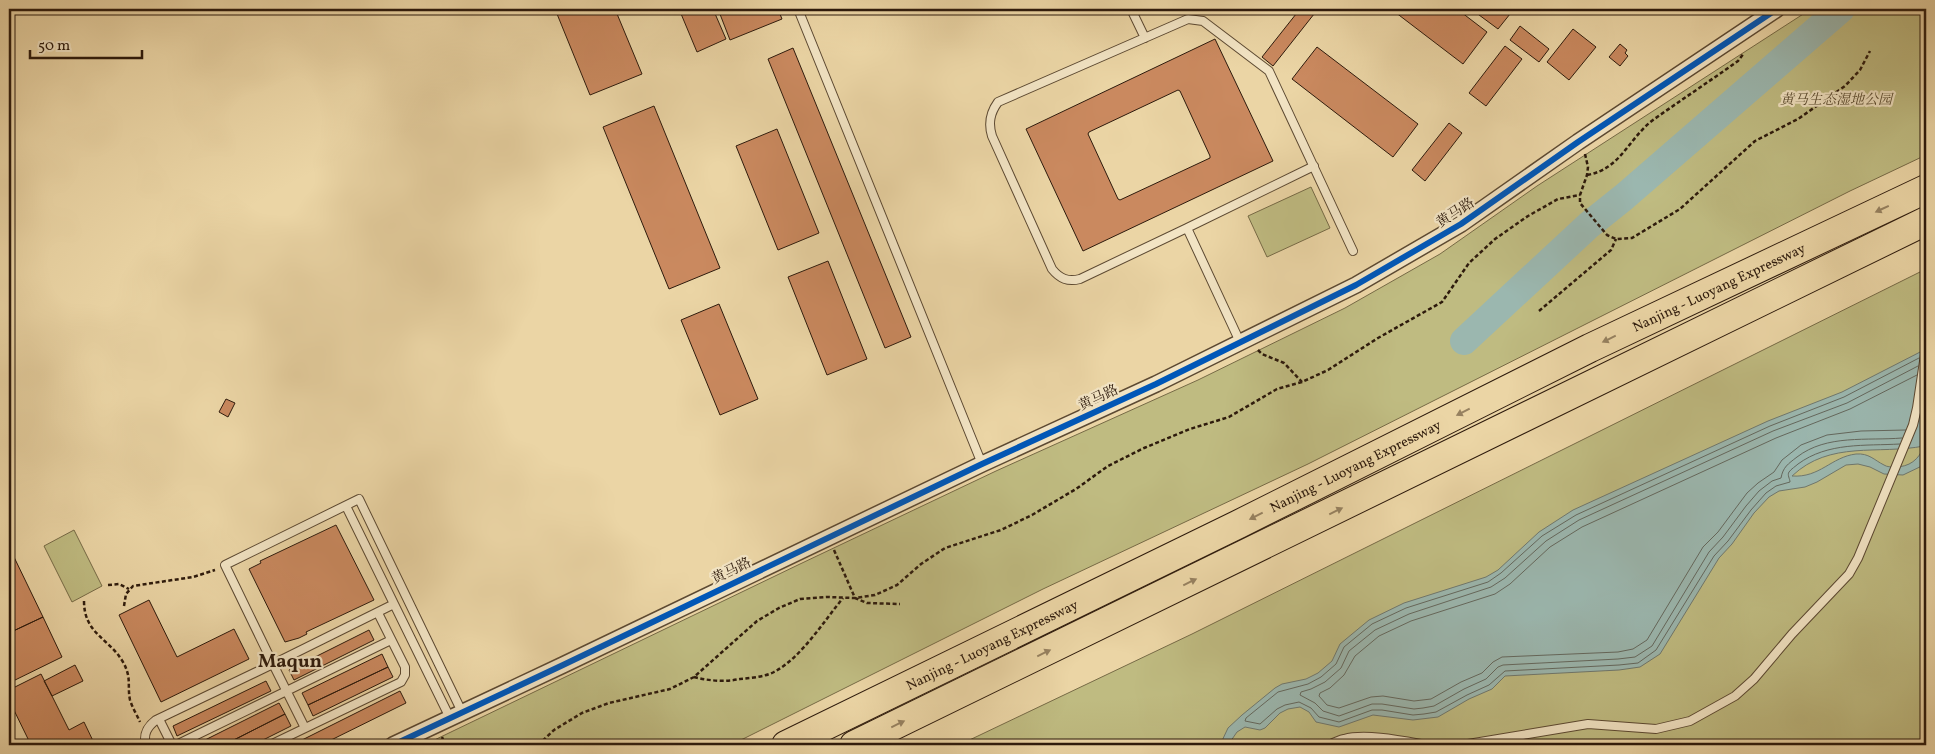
<svg xmlns="http://www.w3.org/2000/svg" width="1935" height="754" font-family="Vollkorn,'Noto Serif SC',serif">
<style>
.green{fill:#bfbb81;stroke:#766a46}
.water{fill:#9bb7af;stroke:#6f786e;fill-rule:evenodd}
.lines{fill:none;stroke-linecap:round;stroke-linejoin:round}
.shore{stroke:#64685e;stroke-width:1}
.river{stroke:#9bb7af;stroke-width:28}
.building{fill:#ca895f;stroke:#2d1a0c;fill-rule:evenodd}
.lane-casing{stroke:#5c4932;stroke-width:10}
.street-casing{stroke:#5c4932;stroke-width:18}
.highway-casing{stroke:#2d1a0c;stroke-width:30}
.path{stroke:#2d1a0c;stroke-width:2.5;stroke-dasharray:4 2.5;stroke-linecap:butt}
.lane{stroke:#f2e4c4;stroke-width:8}
.street{stroke:#f2e4c4;stroke-width:15}
.highway{stroke:#ebd5a5;stroke-width:28}
.cycleway-casing{stroke:#f2e4c4;stroke-width:9}
.cycleway{stroke:#0057b8;stroke-width:6}
.oneway{fill:#968160}
.labels{text-anchor:middle;stroke-width:4.5;stroke-linejoin:round;paint-order:stroke}
.park-label{font-size:14px;font-style:italic;fill:#594a2f;stroke:#f2e4c4}
.street-label{font-size:14px;fill:#2d1a0c;stroke:#f2e4c4}
.district-label{font-size:19px;font-weight:bold;fill:#2d1a0c;stroke:#f2e4c4}
</style>
<rect width="100%" height="100%" fill="#ebd5a5"/>
<filter id="stains"><feTurbulence type="fractalNoise" baseFrequency=".004" numOctaves="4"/><feColorMatrix values="0 0 0 0 .2 0 0 0 0 .09 0 0 0 0 .02 0 0 0 .5 -.17"/></filter>
<radialGradient id="worn" r=".72"><stop offset=".6" stop-color="#630" stop-opacity="0"/><stop offset="1" stop-color="#630" stop-opacity=".3"/></radialGradient>
<!-- green -->
<path class="green" d="M1811 9H1926V155L1850 191 1308 464 1043 589 731 745H424L800 564 996 471 1198 380 1345 308 1440 254 1537 186Z
M1311 187 1330 228 1267 257 1248 216Z
M1926 269V745H959L1192 634Z
M74 530 102 586 72 602 44 546Z"/>
<!-- water -->
<path class="water" d="M1926 349V464L1903 475 1884 474 1870 467 1858 464 1846 465 1817 482 1805 487 1779 491 1769 497 1754 513 1732 544 1719 558 1660 654 1640 667 1619 670 1505 676 1492 689 1469 699 1438 717 1413 720 1373 715 1339 727 1316 722 1309 712 1300 707 1288 709 1280 713 1265 728 1260 730 1245 727 1237 732 1228 745H1220L1228 728 1242 715 1275 688 1282 684 1306 679 1318 673 1332 661 1340 644 1369 620 1404 603 1486 577 1498 570 1539 532 1573 510 1768 421 1842 392ZM1924 446C1919 460 1909 467 1895 467 1891 467 1887 467 1884 465 1874 460 1869 453 1856 454 1831 457 1820 478 1792 476 1830 440 1878 455 1924 446Z"/>
<g class="lines">
<!-- shore -->
<path class="shore" d="M1906 430 1861 431 1827 435 1801 445 1782 460 1774 472 1758 483 1747 493 1718 532 1703 547 1647 640 1633 649 1618 652 1502 657 1493 662 1482 673 1461 682 1431 699 1414 701 1383 696 1371 697 1339 708 1327 705 1319 696 1320 693 1330 688 1344 675 1355 656 1379 636 1411 621 1495 594 1510 584 1550 547 1582 527 1776 438 1850 409 1917 375
M1902 438C1867 441 1827 434 1797 457 1788 464 1783 467 1781 478L1772 481 1759 491 1746 506 1723 537 1709 552 1652 646 1635 657 1618 659 1503 665 1498 667 1486 679 1464 689 1434 706 1423 708 1414 709 1382 704H1372L1339 716 1323 711 1315 703 1300 695 1301 692 1311 689 1325 682 1341 668 1349 651 1375 630 1409 614 1491 587 1505 578 1546 541 1579 520 1773 431 1847 403 1918 366
M1900 444C1865 446 1828 442 1798 464 1796 466 1791 469 1789 472 1787 475 1790 479 1790 482L1776 486 1766 493 1751 510 1728 541 1714 556 1656 650 1638 663 1619 665 1505 671 1489 685 1467 695 1436 712 1424 714 1413 715 1382 710H1372L1339 722 1319 717 1311 708 1299 702 1285 705 1277 709 1260 724 1245 721 1246 718 1278 692 1308 684 1321 677 1336 664 1344 647 1372 624 1406 608 1488 582 1501 573 1542 536 1576 515 1770 426 1844 397 1919 358"/>
<!-- river -->
<path class="river" d="M1464 341 1589 225 1624 197 1841 9"/>
</g>
<!-- building -->
<path class="building" d="M555 9H615L642 74 590 95Z
M679 9H713L726 39 697 52Z
M718 9H778L782 19 730 40Z
M1300 9H1318L1273 66 1262 57Z
M1391 9H1457L1487 32 1463 64Z
M1471 9H1514L1498 29Z
M1520 26 1549 49 1539 62 1510 40Z
M1573 29 1596 47 1569 80 1547 62Z
M1215 39 1273 161 1083 251 1026 129ZM1178 90 1180 91 1210 156V158L1120 200 1118 199 1088 134 1089 132Z
M1620 44 1627 50 1625 53 1628 56 1620 66 1609 57Z
M1505 46 1522 59 1486 106 1469 93Z
M1317 47 1418 124 1393 157 1292 79Z
M793 48 911 337 885 348 768 59Z
M654 106 720 268 669 289 603 127Z
M1449 123 1462 133 1425 181 1412 170Z
M777 129 819 233 778 250 736 146Z
M828 261 867 359 827 375 788 277Z
M719 304 758 399 720 415 681 320Z
M226 399 235 403 228 417 219 412Z
M336 525 374 600 306 632 307 634 299 638 285 642 249 569 261 563 260 561Z
M13 555 43 617 9 633V557Z
M149 600 177 657 234 629 249 659 161 702 119 615Z
M43 617 62 657 9 683V633Z
M369 630 374 640 294 680 289 670Z
M382 654 388 667 308 705 302 693Z
M75 665 83 681 52 696 44 681Z
M388 667 393 677 313 716 308 705Z
M41 674 69 730 84 722 95 745H31L9 700V690Z
M266 681 271 691 177 736 173 726Z
M400 691 406 703 321 745H292Z
M279 703 285 714 224 745H195Z
M285 714 291 726 253 745H224Z"/>
<g class="lines">
<defs>
<path id="lane" d="M798 9 982 464
M1131 9 1145 38
M1187 228 1080 279C1068 282 1060 279 1052 269L992 136C988 123 990 113 998 102L1188 19 1203 21 1269 71 1353 251
M1240 342 1187 228 1314 166
M346 506 394 604
M450 718 394 604 273 664 225 565 359 499 462 712
M159 719 172 745
M1355 738 1365 745
M146 745C143 734 147 727 156 720L273 664 305 728
M176 745 391 640
M270 745 401 682 405 675V667L378 613
M1329 745C1333 743 1339 740 1344 739 1366 733 1404 741 1427 745
M1462 745 1588 724 1656 729 1690 721 1735 696 1754 679 1792 634 1849 574 1858 558 1913 425 1917 408 1926 348"/>
<path id="street" d="M393 745 563 665 982 464 1156 384 1356 285 1461 224 1578 142 1777 9"/>
<g id="highway">
<path id="s1" d="M786 745 1239 524 1590 348 1926 189"/>
<path d="M854 745 1926 221"/>
</g>
</defs>
<!-- lane casing -->
<use href="#lane" class="lane-casing"/>
<!-- street casing -->
<use href="#street" class="street-casing"/>
<!-- highway casing -->
<use href="#highway" class="highway-casing"/>
<!-- path -->
<path class="path" d="M1585 154 1588 167 1587 175 1580 195V203L1607 235 1616 239 1632 238 1680 209 1755 141 1798 119 1845 86 1860 70 1870 51
M1587 175C1621 169 1628 139 1653 120 1681 100 1710 81 1738 61L1744 53
M1539 311 1611 250 1616 239
M1258 350 1262 354 1284 363 1302 382
M834 550 855 598 867 603 900 604
M108 585 119 584 129 589
M84 601C84 634 109 638 123 662 132 678 127 685 130 700 132 707 137 715 140 722
M124 606 126 594 133 586 193 577 215 570
M694 677C709 681 725 682 740 679 751 678 764 677 774 672 801 658 824 621 843 598
M442 737 445 745
M538 745 554 730 582 713 609 703 670 689 694 677 757 621 779 608 800 599 827 597 855 598 875 595 897 585 921 564 945 548 1001 530 1032 515 1076 489 1108 466 1144 448 1190 429 1229 417 1277 389 1302 382 1328 370 1378 338 1442 302 1469 263 1495 239 1528 216 1558 199 1580 195"/>
<!-- lane -->
<use href="#lane" class="lane"/>
<!-- street -->
<use href="#street" class="street"/>
<!-- highway -->
<use href="#highway" class="highway"/>
<defs>
<path id="cycleway" d="M393 745 563 665 982 464 1156 384 1356 285 1461 224 1578 142 1777 9"/>
</defs>
<!-- cycleway casing -->
<use href="#cycleway" class="cycleway-casing"/>
<!-- cycleway -->
<use href="#cycleway" class="cycleway"/>
</g>
<!-- one-way arrows -->
<defs><path id="oneway-solid" d="M-6-.8H1V-3.2L6.5 0L1 3.2V.8H-6Z" transform="scale(1.25)"/></defs>
<g class="oneway">
<use href="#oneway-solid" transform="translate(1882 209) rotate(155)"/>
<use href="#oneway-solid" transform="translate(1609 339) rotate(154)"/>
<use href="#oneway-solid" transform="translate(1463 412) rotate(153)"/>
<use href="#oneway-solid" transform="translate(1336 511) rotate(-26)"/>
<use href="#oneway-solid" transform="translate(1256 516) rotate(153)"/>
<use href="#oneway-solid" transform="translate(1190 582) rotate(-26)"/>
<use href="#oneway-solid" transform="translate(1044 653) rotate(-26)"/>
<use href="#oneway-solid" transform="translate(898 724) rotate(-26)"/>
</g>
<g class="labels">
<!-- park labels -->
<g class="park-label">
<text x="1836" y="104">黄马生态湿地公园</text>
</g>
<!-- street labels -->
<g class="street-label">
<text transform="translate(1455 212) rotate(-33)" y="5">黄马路</text>
<text dy="5" stroke="none"><textPath href="#s1" startOffset="1039">Nanjing - Luoyang Expressway</textPath></text>
<text transform="translate(1098 397) rotate(-25)" y="5">黄马路</text>
<text dy="5" stroke="none"><textPath href="#s1" startOffset="634">Nanjing - Luoyang Expressway</textPath></text>
<text transform="translate(731 570) rotate(-26)" y="5">黄马路</text>
<text dy="5" stroke="none"><textPath href="#s1" startOffset="229">Nanjing - Luoyang Expressway</textPath></text>
</g>
<!-- district labels -->
<g class="district-label">
<text x="290" y="667">Maqun</text>
</g>
</g>
<!-- margin -->
<rect width="1935" height="754" fill="none" stroke="#ebd5a5" stroke-width="30"/>
<rect x="10" y="10" width="1915" height="734" fill="none" stroke="#2d1a0c" stroke-width="2.5"/>
<rect x="15" y="15" width="1905" height="724" fill="none" stroke="#2d1a0c"/>
<!-- scale -->
<path d="M30 50v8h112v-8" fill="none" stroke="#2d1a0c" stroke-width="2.5"/>
<text x="38" y="50" font-size="15" fill="#2d1a0c" stroke="#f2e4c4" stroke-width="4" paint-order="stroke">50 m</text>
<rect width="100%" height="100%" filter="url(#stains)"/>
<rect width="100%" height="100%" fill="url(#worn)"/>
</svg>
